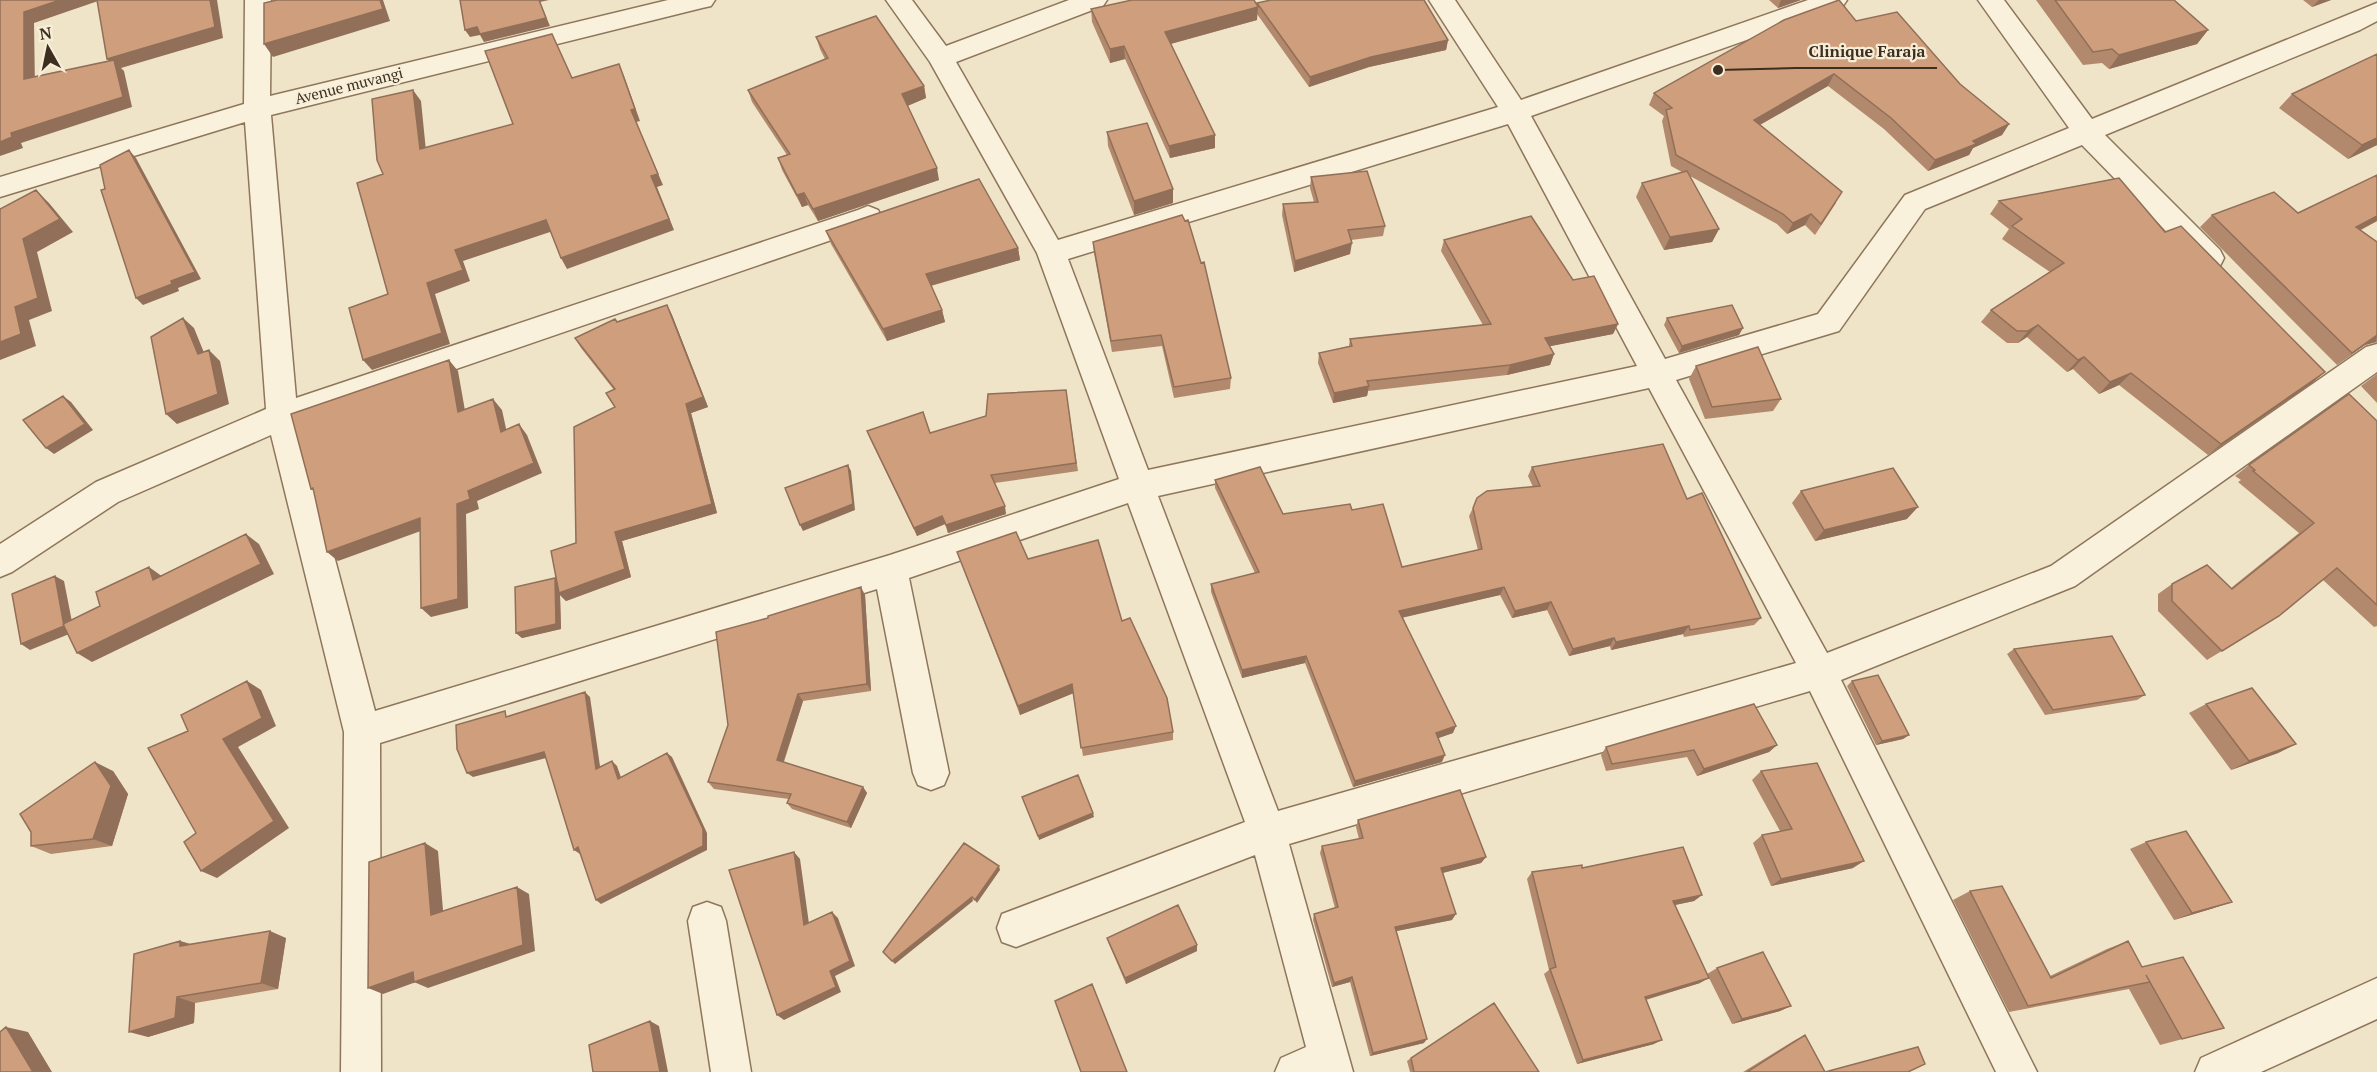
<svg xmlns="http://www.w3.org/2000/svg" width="2377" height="1072" font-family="'PT Serif',serif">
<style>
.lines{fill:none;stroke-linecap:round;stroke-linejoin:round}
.minor-casing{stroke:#8d765c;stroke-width:3}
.minor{fill:#faf1dc;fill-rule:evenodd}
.wall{fill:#b2896c}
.shaded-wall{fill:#916f58}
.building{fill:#cf9f7d;stroke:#916f58;stroke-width:1.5}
.labels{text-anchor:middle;stroke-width:4.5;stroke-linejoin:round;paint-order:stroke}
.street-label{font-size:15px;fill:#3d2e20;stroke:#f7eed8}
.leader{fill:none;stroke:#3d2e20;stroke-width:2}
.callout-dot{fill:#3d2e20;stroke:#f7eed8;stroke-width:2}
.callout-label{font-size:16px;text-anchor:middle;font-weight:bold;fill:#3d2e20;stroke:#f7eed8;stroke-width:4.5;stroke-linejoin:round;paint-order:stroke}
</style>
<rect width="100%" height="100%" fill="#f0e4c8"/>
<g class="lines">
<defs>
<path id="minor" d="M245 0H271L270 96 668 0H715L711 6 702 8 271 115 296 398 858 210 868 206 878 210 882 217 878 224 299 423 375 711 890 555 1119 479 1037 253 930 62 886 0H912L946 46 1069 0H1107L1103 6 956 62 1058 240 1498 107 1429 0H1455L1521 100 1808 0H1847L1843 6 1531 116 1665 359 1818 314 1905 195 2069 128 1978 0H2004L2092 119 2377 3V21L2360 30 2105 135 2220 250 2224 258 2220 266 2210 269 2200 266 2082 145 1925 209 1839 331 1676 380 1827 653 2051 566 2366 347 2377 344V372L2075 586 1841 680 2037 1072H1996L1810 691 1289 844 1353 1072H1275L1281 1058 1306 1047 1255 855 1016 947 1002 942 997 928 1002 914 1245 822 1128 503 909 578 949 773 944 785 931 790 918 785 913 773 877 589 380 743 381 1072H341L344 732 271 435 118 502 12 572 0 577V544L96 482 266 409 245 122 0 197V177L244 104ZM1508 124 1637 366 1148 470 1068 259ZM1649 388 1796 663 1278 811 1158 496Z
M707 902 721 907 726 921 751 1072H711L688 921 693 907Z
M2377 978V1019L2261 1072H2195L2201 1058Z"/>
</defs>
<!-- minor casing -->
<use href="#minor" class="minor-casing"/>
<!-- minor -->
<use href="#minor" class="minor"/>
</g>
<!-- wall -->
<path class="wall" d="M1769 0H1801L1778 8Z
M2036 0H2174L2208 30 2197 44 2109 69 2102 63 2083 65Z
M2303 0H2331L2312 7Z
M1257 3 1448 40 1446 50 1369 67 1309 87 1257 14V20L1171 44 1215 135V148L1170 158 1125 59 1110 63 1092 22 1091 9 1257 6Z
M1856 21 1960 84 2009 124 2002 135 1973 148 1969 155 1928 171 1884 129 1828 86 1760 125 1836 203 1815 235 1805 225 1787 234 1777 224 1690 176 1719 229 1712 242 1664 250 1636 197 1642 183 1682 172 1671 166 1662 121 1664 116 1649 105 1654 93Z
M816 37 924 86 926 98 907 106 939 180 818 221 808 205 802 207 782 170 778 158 787 155 752 102 748 90 825 59 820 49Z
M2377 54V145L2348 159 2279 108 2292 94Z
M1107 132 1173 189V203L1134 215 1108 146Z
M2377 175V221L2361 230 2377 242V342L2365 345 2337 365 2200 227 2212 215 2298 213Z
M1311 177 1385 226 1383 236 1351 240 1350 254 1294 272 1282 215 1283 204 1314 202 1310 188Z
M1999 201 2165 232 2311 384 2208 455 2119 385 2099 394 2073 369 2067 372 2027 337 2018 343H2007L1981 322 1991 310 2050 272 2002 239 2009 229 1990 214Z
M826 231 1018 248 1020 260 931 286 942 310 945 322 887 341 831 244Z
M1444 240 1573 280 1618 324 1613 334 1550 346 1554 354 1550 365 1507 375 1368 391 1367 396 1333 403 1318 363 1319 353 1349 346 1350 339 1483 325 1441 251Z
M1093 242 1201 263 1231 378 1230 389 1174 398 1162 346 1112 352 1094 253Z
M667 305 672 315 708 407 691 413 717 513 622 541 631 577 566 601 560 595 561 629 522 638 516 633 556 579 576 543 615 407 614 390 581 348 575 338Z
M1667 318 1739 335 1679 353 1664 325Z
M1696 366 1781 399 1773 411 1705 419 1689 379Z
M2377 374V403L2361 386Z
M1066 390 1078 471 995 483 1006 514 948 533 945 524 917 536 870 439 867 431 930 433 986 416Z
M2377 421V626L2374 627 2323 580 2279 616 2207 660 2158 611V594L2172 584 2231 588 2299 533 2238 482 2241 480 2235 476 2249 465Z
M1532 467 1687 499 1761 618 1754 625 1684 637 1683 634 1611 650 1610 646 1569 656 1547 610 1512 618 1500 595 1403 617 1453 733 1438 738 1442 762 1353 787 1305 663 1242 678 1211 592V584L1255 573 1215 488V480L1283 514 1352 510 1402 567 1478 550 1469 516 1473 508 1533 487 1528 476Z
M1801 491 1907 519 1815 541 1792 503Z
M957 552 1028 559 1173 732V740L1083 756 1073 693 1020 715Z
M865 595 871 691 803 701 784 762 863 787 867 793 851 828 792 809 787 803 789 799 714 789 708 782Z
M2014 649 2145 695 2137 700 2045 715 2007 654Z
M1852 681 1909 735 1903 739 1876 745 1847 686Z
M2206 704 2296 744 2278 753 2231 770 2189 713Z
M1777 745 1769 752 1697 776 1687 757 1606 771 1601 755 1606 747Z
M113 771 128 794 112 846 51 854 31 846Z
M1761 771 1853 868 1771 886 1753 843 1762 835 1780 831 1752 780Z
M1358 820 1486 857 1481 863 1443 873 1452 920 1396 931 1424 1043 1370 1056 1350 982 1332 987 1313 920 1314 914 1335 908 1320 853 1322 846 1359 839 1356 827Z
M2146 842 2214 908 2174 920 2130 849Z
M1582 868 1702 895 1694 901 1675 905 1700 983 1646 1000 1654 1044 1577 1064 1544 974 1549 970 1527 879 1532 872Z
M1970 891 2050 976 2107 949 2128 941 2142 967 2224 1028 2160 1045 2129 989 2009 1012 1953 900Z
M286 938 278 989 195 1003 194 1023 148 1037 180 941 191 944Z
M1107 938 1197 945V951L1126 984 1109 944Z
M1717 968 1791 1006 1780 1011 1732 1024 1707 974Z
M1805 1035 1825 1072H1743L1795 1040Z
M1411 1058 1539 1072H1410L1407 1061Z"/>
<!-- shaded-wall -->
<path class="shaded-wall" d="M60 0H101L34 23 35 90 24 79V12Z
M210 0H217L223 38 121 68 124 71 132 107 21 143 23 148 0 156V142L11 133 116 70 107 59Z
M380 0H383L390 21 273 57 264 44Z
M539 0H549L540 2 550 26 484 42 480 35 470 37 465 30Z
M1781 0H1801L1778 8Z
M2319 0H2331L2312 7Z
M1258 7 1257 20 1166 45 1165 32Z
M2208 30 2197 44 2109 69 2119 55Z
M1448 40 1446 50 1369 67 1309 87 1310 77 1371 57Z
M1124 46 1125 59 1110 63V49Z
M619 64 624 76 640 121 636 122 663 185 657 187 674 230 567 269 561 258 631 110Z
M1834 74 1828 86 1749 131 1754 120Z
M924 86 926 98 905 107 902 94Z
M413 90 421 101 427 161 420 149Z
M2009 124 2002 135 1973 148 1969 155 1928 171 1935 160 1973 141Z
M1215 135V148L1170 158 1169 146Z
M2377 138V145L2348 159 2362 145Z
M129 150 136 158 201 279 178 288 179 291 143 305 136 298Z
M937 168 939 180 818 221 813 209Z
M1173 189V203L1134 215V201Z
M36 190 49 203 73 232 37 252 52 311 29 320 36 346 0 360V342L15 307 23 239Z
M804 193 808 205 802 207 797 195Z
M1811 214 1805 225 1787 234 1793 223Z
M2377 216V221L2342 239 2356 227Z
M546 220 553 231 463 261 470 281 435 294 450 344 372 370 363 360 427 283 455 250Z
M1719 229 1712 242 1664 250 1670 237Z
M1352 243 1350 254 1294 272 1295 261Z
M1018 248 1020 260 929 286 926 274Z
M667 305 672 315 708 407 691 413 717 513 622 541 631 577 566 601 560 595 561 629 522 638 516 633 555 578 560 584 615 532 686 404Z
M942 310 945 322 887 341 883 329Z
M183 318 194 328 209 365 198 354Z
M1618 324 1613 334 1541 348 1545 338Z
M2038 325 2027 337 2018 343 2028 331Z
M1743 328 1739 335 1679 353 1682 346Z
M2377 335 2376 342 2365 345 2337 365Z
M209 350 220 361 229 404 177 424 166 414Z
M1554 354 1550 365 1507 375 1510 365Z
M2084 357 2073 369 2067 372 2078 360Z
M449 360 458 371 467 422 458 412Z
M2325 372 2311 384 2208 455 2221 444Z
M2131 373 2119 385 2099 394 2110 382Z
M1369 386 1367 396 1333 403 1334 393Z
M63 396 71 402 93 430 54 454 46 448Z
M493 399 502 410 509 442 501 432Z
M519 424 527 435 542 473 477 501 479 509 466 514 468 608 431 617 421 608 457 504Z
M848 465 851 471 855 510 803 531 800 525Z
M1005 506 1006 514 948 533 946 525Z
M1918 507 1907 519 1815 541 1824 530Z
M942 516 945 524 917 536 914 528Z
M420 518 429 528 338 561 327 552Z
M246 534 259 544 274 574 92 662 77 653Z
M149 567 163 577 153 580Z
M55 576 64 581 74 632 30 650 21 644Z
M861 587 865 595 871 691 867 684Z
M1504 587 1500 595 1397 619 1399 611Z
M1551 602 1547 610 1512 618 1515 611Z
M1689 626 1683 634 1611 650 1616 642Z
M1614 638 1610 646 1569 656 1573 649Z
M1306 656 1305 663 1242 678V670Z
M247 681 261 690 276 726 238 747 289 828 217 878 201 871 223 739Z
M1072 684 1074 693 1020 715 1018 706Z
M585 692 590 697 601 773 596 769Z
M798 694 803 701 782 766 777 760Z
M1456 726 1453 733 1433 740 1436 733Z
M1909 735 1903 739 1876 745 1882 741Z
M2296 744 2278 753 2231 770 2249 761Z
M1777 745 1769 752 1697 776 1704 769Z
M544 752 550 757 473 777 467 773Z
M667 753 672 757 707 833V850L601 904 596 900Z
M1445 755 1442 762 1353 787 1355 781Z
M612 761 617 766 623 783 618 779Z
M95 762 113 771 128 794 112 846 93 839Z
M863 787 867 793 851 828 847 822Z
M1093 813 1094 817 1039 840 1038 836Z
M425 843 438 851 444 922 431 915Z
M578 847 584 851 580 854 574 850Z
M794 852 800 859 810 931 804 925Z
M1486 857 1481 863 1438 874 1441 868Z
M1864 861 1853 868 1771 886 1781 879Z
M999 866 1000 870 977 903 975 900Z
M517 887 529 894 535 951 428 988 414 982Z
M1702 895 1694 901 1665 907 1673 901Z
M972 897 973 901 895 964 892 961Z
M2232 902 2214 908 2174 920 2192 913Z
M832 912 838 918 855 966 835 976 841 992 784 1020 777 1015 830 971Z
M1456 914 1452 920 1392 932 1395 927Z
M270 931 286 938 278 989 261 983Z
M180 941 198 947 180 946Z
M1197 945V951L1126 984 1125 978Z
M413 972 427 978 383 994 368 988Z
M1352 977 1350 982 1332 987 1334 983Z
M1709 978 1700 983 1637 1002 1645 997Z
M177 997 195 1003 194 1023 148 1037 129 1032Z
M1791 1006 1780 1011 1732 1024 1742 1019Z
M650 1021 659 1026 668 1072H660Z
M6 1027 28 1032 52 1072H33Z
M1427 1039 1424 1043 1370 1056 1373 1053Z
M1662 1040 1654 1044 1577 1064 1583 1060Z"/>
<!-- building -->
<path class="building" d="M0 0H60L24 12V79L114 60 123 97 11 133 12 137 0 142Z
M97 0H210L215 27 107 59Z
M277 0H380L383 9 264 44V3Z
M460 0H539L546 18 480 34 477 27 465 30Z
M1132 0H1254L1258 7 1165 32 1215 135 1169 146 1124 46 1110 49 1091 9Z
M1271 0H1424L1448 40 1371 57 1310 77 1257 3Z
M1839 0 1856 21 1897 12 1960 84 2009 124 1973 141 1976 144 1935 160 1891 118 1834 74 1754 120 1842 192 1821 224 1811 214 1793 223 1783 214 1676 155 1666 110 1672 108 1654 93 1784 20Z
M2055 0H2174L2208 30 2119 55 2112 49 2093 52Z
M876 16 924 86 902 94 937 168 813 209 804 193 797 195 778 158 790 154 748 90 828 58 816 37Z
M552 34 572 78 619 64 635 109 631 110 658 174 651 176 669 219 561 258 546 220 455 250 463 270 427 283 442 333 363 360 349 308 388 294 357 183 383 174 377 160 372 99 413 90 420 149 513 124 485 51Z
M2377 54V138L2362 145 2292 94Z
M1147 123 1173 189 1134 201 1107 132Z
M129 150 195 272 171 281 172 284 136 298 101 190 105 189 100 165Z
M1367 171 1385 226 1348 230 1352 243 1295 261 1283 204 1318 202 1311 177Z
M1687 171 1719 229 1670 237 1642 183Z
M2377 175V216L2356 227 2377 242V335L2352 353 2212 215 2274 192 2298 213Z
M2119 178 2165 232 2181 226 2325 372 2221 444 2131 373 2110 382 2084 357 2078 360 2038 325 2028 331H2017L1991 310 2064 263 2012 226 2022 219 1999 201Z
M979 179 1018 248 926 274 942 310 883 329 826 231Z
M36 190 60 219 23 239 38 298 15 307 21 334 0 342V209Z
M1182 215 1185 221 1188 220 1201 263 1204 262 1231 378 1174 387 1161 335 1111 341 1093 242Z
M1531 216 1573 280 1594 276 1618 324 1545 338 1554 354 1510 365 1367 381 1369 386 1334 393 1319 353 1352 346 1350 339 1491 324 1444 240Z
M667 305 703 397 686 404 712 504 615 532 625 569 559 593 551 551 576 543 574 427 615 407 606 393 615 389 575 338 615 319 617 322Z
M1732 305 1743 328 1682 346 1667 318Z
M183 318 198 354 209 350 218 394 166 414 151 337Z
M1758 347 1781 399 1712 407 1696 366Z
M449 360 458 412 493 399 501 432 519 424 534 463 468 491 470 499 457 504 458 599 421 608 420 518 327 552 313 488 311 489 291 414Z
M1066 390 1076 463 991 475 1005 506 946 525 942 516 914 528 867 431 923 412 930 433 986 416 988 394Z
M2349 394 2377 421V605L2337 568 2279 616 2222 651 2172 601V584L2207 565 2232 589 2314 523 2253 471 2255 470 2249 465Z
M63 396 85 424 46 448 23 420Z
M1663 444 1687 499 1702 493 1761 618 1690 630 1689 626 1616 642 1614 638 1573 649 1551 602 1515 611 1504 587 1399 611 1456 726 1436 733 1445 755 1355 781 1306 656 1242 670 1211 584 1259 572 1215 480 1260 467 1283 514 1350 504 1352 510 1383 504 1402 567 1482 549 1473 508 1477 498 1487 491 1540 486 1532 467Z
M848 465 853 504 800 525 785 488Z
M1893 468 1918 507 1824 530 1801 491Z
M1016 532 1028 559 1098 540 1122 621 1130 618 1167 698 1173 732 1081 748 1072 684 1018 706 957 552Z
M246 534 261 564 77 653 63 624 100 606 96 592 149 567 153 580Z
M55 576 64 626 21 644 12 594Z
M555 578 556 624 516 633 515 587Z
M861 587 867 684 798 694 777 760 863 787 847 822 787 803 791 794 708 782 728 725 716 632 768 618V616Z
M2112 636 2145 695 2053 710 2014 649Z
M1878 675 1909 735 1882 741 1852 681Z
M247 681 262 718 223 739 274 821 201 871 184 842 196 833 148 748 188 731 181 715Z
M2252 688 2296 744 2249 761 2206 704Z
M585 692 596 769 612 761 618 779 667 753 703 829V846L596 900 578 847 574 850 544 752 467 773 457 749 456 725 505 711 506 717Z
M1754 704 1777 745 1704 769 1694 750 1612 764 1606 747Z
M95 762 111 786 93 839 31 846V832L20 814Z
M1817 763 1864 861 1781 879 1762 835 1792 829 1761 771Z
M1078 775 1093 813 1038 836 1022 797Z
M1460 790 1486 857 1441 868 1456 914 1395 927 1427 1039 1373 1053 1352 977 1334 983 1314 914 1338 907 1322 846 1363 838 1358 820Z
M2186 831 2232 902 2192 913 2146 842Z
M425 843 431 915 517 887 523 945 414 982 413 972 368 988 369 862Z
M964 843 999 866 975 900 972 897 892 961 883 952Z
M1683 847 1702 895 1673 901 1709 978 1645 997 1662 1040 1583 1060 1550 969 1556 967 1532 872 1582 865V868Z
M794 852 804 925 832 912 850 961 830 971 836 987 777 1015 729 870Z
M2002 886 2051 978 2128 941 2142 967 2183 957 2224 1028 2182 1039 2146 975 2150 982 2028 1006 1970 891Z
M1178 905 1197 945 1125 978 1107 938Z
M270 931 261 983 177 997 175 1018 129 1032 134 954 180 941V946Z
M1763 952 1791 1006 1742 1019 1717 968Z
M1092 984 1127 1072H1081L1055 1001Z
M1494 1003 1539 1072H1414L1411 1058Z
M650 1021 660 1072H593L589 1045Z
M6 1027 33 1072H0V1032Z
M1805 1035 1825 1072H1747Z
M1918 1047 1925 1064 1908 1072H1825Z"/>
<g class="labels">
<!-- street labels -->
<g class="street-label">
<text transform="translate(349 86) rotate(-14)" y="5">Avenue muvangi</text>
</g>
</g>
<!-- callouts -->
<path class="leader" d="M1718 70L1796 68H1937"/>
<circle class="callout-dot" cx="1718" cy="70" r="6"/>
<g class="callout-label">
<text x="1867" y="57">Clinique Faraja</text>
</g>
<!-- north arrow -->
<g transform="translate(48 48) rotate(351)" stroke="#f7eed8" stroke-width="4.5" paint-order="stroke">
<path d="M0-4.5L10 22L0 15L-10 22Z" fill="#3d2e20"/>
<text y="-9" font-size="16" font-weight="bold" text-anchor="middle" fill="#3d2e20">N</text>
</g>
</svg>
